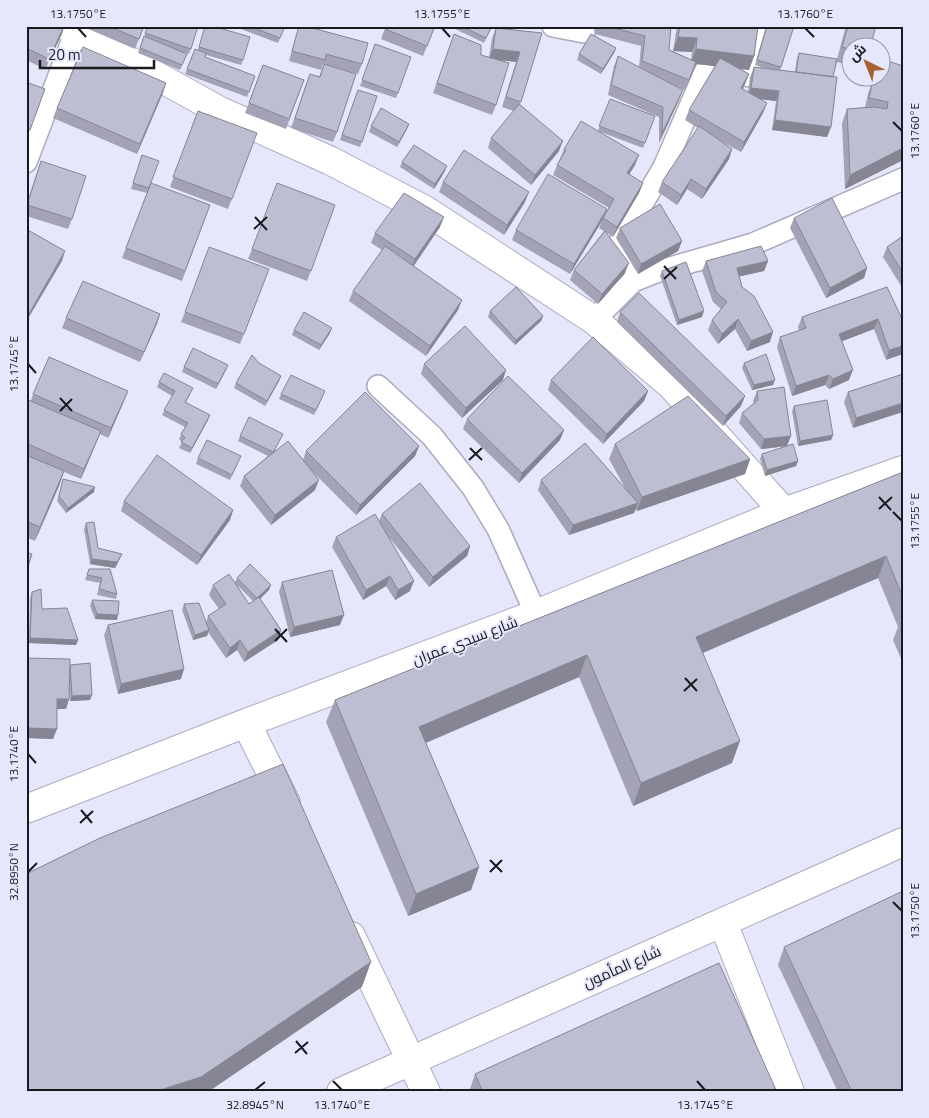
<svg xmlns="http://www.w3.org/2000/svg" width="929" height="1118" font-family="'Titillium Web',Cairo,sans-serif">
<style>
.lines{fill:none;stroke-linecap:round;stroke-linejoin:round}
.lane-casing{stroke:#abaabf;stroke-width:24}
.street-casing{stroke:#abaabf;stroke-width:30}
.lane{stroke:#fff;stroke-width:21}
.street{stroke:#fff;stroke-width:28}
.wall{fill:#a3a3b5;fill-rule:evenodd}
.shaded-wall{fill:#858594}
.building{fill:#bebed3;stroke:#858594}
.ticks{fill:none;stroke:#191920;stroke-width:2}
.labels{text-anchor:middle;stroke-width:4;stroke-linejoin:round;paint-order:stroke}
.street-label{font-size:15px;fill:#191920;stroke:#e7e7fc}
.neatline{fill:none;stroke:#191920;stroke-width:2}
.ticks-label{font-size:12px;text-anchor:middle;fill:#191920}
</style>
<rect width="100%" height="100%" fill="#e7e7fc"/>
<g class="lines">
<defs>
<path id="lane" d="M553 26 584 32
M26 162 78 26
M641 278 616 248 664 167 705 72 754 76 764 26
M594 320 633 281 653 273 753 244 903 179
M378 386 432 436 473 488 498 529 536 614"/>
<path id="street" d="M66 26 76 31 220 111 331 161 425 210 594 320 671 385 784 512
M246 723 286 803
M26 809 246 723 536 614 784 512 903 470
M723 923 790 1092
M351 936 426 1092
M341 1092 903 842"/>
</defs>
<!-- lane casing -->
<use href="#lane" class="lane-casing"/>
<!-- street casing -->
<use href="#street" class="street-casing"/>
<!-- lane -->
<use href="#lane" class="lane"/>
<!-- street -->
<use href="#street" class="street"/>
</g>
<!-- wall -->
<path class="wall" d="M26 26H65L45 69 26 60Z
M87 26H144L135 49 86 28Z
M148 26H198L189 54 180 51 187 54 180 70 138 53Z
M205 26 243 60 241 65 206 55 205 57 255 76 247 97 185 74 195 49 198 50Z
M233 26H285L278 43Z
M299 26 362 64 358 74 337 68V132L333 142 291 128 306 84 319 77 324 64H323L321 70 289 61 296 35Z
M386 26H435L423 56 381 39Z
M449 26H492L484 43Z
M594 26H671L669 50 673 51 677 26H758L754 56 749 70 740 69 749 74 743 89 748 92 750 77 754 67 764 68 755 65 766 26H794L780 70 795 72 797 58 799 53 837 59 846 26H876L852 48V66L837 62 833 77 831 127 827 137 772 130 776 101 759 99 763 113 741 152 717 139 732 149 729 159 702 199 687 189 677 205 658 192 662 182 698 128 685 120 689 110 715 66 696 64 685 90 673 85 679 100 659 143V117L608 95 614 66 618 56 639 67 641 46 595 34ZM673 51 692 52 691 60Z
M496 28 542 33 520 104 559 151 531 185 488 148 491 138 514 111 502 107 516 62 498 60 496 105 492 115 433 93 454 34 481 55 489 57 492 38Z
M375 44 411 57 396 98 360 86Z
M616 48 614 53 601 74 577 60 579 54Z
M263 65 304 80 286 129 245 113Z
M903 65V160L845 189 842 123 847 109 865 107 868 94 873 79Z
M26 82 45 89 26 140Z
M166 83 137 154 53 118 57 108Z
M358 90 377 96 360 147 340 140Z
M610 99 655 116 643 148 598 131 635 165 629 175 643 183 639 193 613 237 606 232 625 273 598 304 570 280 574 270 604 231 599 228 602 221 570 274 512 240 516 230 607 209 604 217 609 208 553 175 564 149 598 131Z
M198 111 257 133 228 209 170 187Z
M409 124 407 129 397 147 369 132 371 126Z
M142 155 150 186 210 205 182 281 122 258 147 193 131 189Z
M41 161 72 219 68 229 26 216V205Z
M402 162 445 171 434 189 400 167Z
M443 182 525 202 504 235 439 192Z
M335 205 307 281 248 259 252 249Z
M794 218 867 268 864 278 826 298 790 228Z
M440 227 414 266 458 310 426 356 349 301 353 291 382 250 371 243 375 233Z
M620 228 682 241 678 251 638 274 616 238Z
M903 236V289L883 257 887 247Z
M706 261H768L764 271 739 276 742 287 770 342 747 351 735 329 718 344 708 330 712 320 721 309 713 302 702 271Z
M269 269 240 344 181 322 185 312Z
M662 271 702 317 677 325 660 276Z
M887 287 903 321 886 360 874 329 842 341 849 380 829 389 825 385 792 396 777 347 780 337 799 331 798 327 802 317Z
M490 311 543 316 541 321 515 345 488 317Z
M620 312 741 406 723 426 617 322Z
M160 314 140 362 62 328 66 318Z
M294 330 330 333 319 350 292 335Z
M259 363 281 376 279 381 265 406 234 388 236 383Z
M744 363 773 385 752 390 742 368Z
M424 364 503 380 462 418 421 374Z
M184 367 226 370 216 389 182 372Z
M903 374 853 428 844 402 848 392Z
M551 380 648 391 644 401 603 444 548 390Z
M159 382 191 393 186 402 208 420 190 453 179 448 182 442 179 439 185 427 162 415 172 396 157 387Z
M757 391 787 446 761 449 739 423 742 413 754 404 753 401Z
M33 394 124 401 108 438 100 434 81 479 64 472 59 486 35 541 26 537V399L31 401Z
M281 394 323 396 314 415 279 399Z
M794 406 833 435 831 440 798 446 792 411Z
M467 419 564 430 560 440 519 483 463 429Z
M283 434 275 450 303 460 306 451 419 446 415 456 356 515 311 470 315 490 271 525 240 486 244 476 268 456 238 441 240 436Z
M615 444 750 459 745 474 637 511 636 509 634 513 569 535 538 490 541 480 625 488 609 459Z
M762 454 798 461 796 466 765 476 760 459Z
M241 456 230 480 196 464 198 458Z
M903 472V663L893 640 898 627 878 578 703 653 732 763 633 806 579 677 426 743 479 867 471 890 408 916 326 722 335 700Z
M63 479 94 492 66 513 57 501Z
M124 501 233 510 230 520 197 565 121 511Z
M382 514 470 546 467 556 429 587 388 536 410 591 395 600 386 586 363 600 332 547 336 537 379 521Z
M86 523 98 548 122 554 115 568 90 564 84 529Z
M89 569H110L117 594 116 599 97 595 100 583 85 580Z
M237 578 269 590 260 598 281 630 278 640 244 662 237 650 226 658 208 632 207 636 193 640 182 610 184 604 206 623 208 616 219 609 209 595 213 585 235 582ZM236 584 253 601 249 604Z
M282 582 340 625 290 637 279 592Z
M32 592 42 609 78 640 76 645 29 643 30 598Z
M92 600 117 620 95 619 90 606Z
M108 625 181 679 118 694 104 635Z
M70 665 90 700 70 701 69 686V699L66 709H57L53 739 26 738Z
M784 947 903 1092H838L778 965Z
M475 1074 777 1092H469Z"/>
<!-- shaded-wall -->
<path class="shaded-wall" d="M64 26 62 34 45 69 49 59Z
M678 37 697 38 692 52 673 51Z
M616 48 614 53 601 74 603 69Z
M493 49 520 52 516 62 489 59Z
M696 49 754 56 749 70 696 64 685 90 689 80 691 63Z
M749 74 745 84 738 98 741 88Z
M166 83 163 93 137 154 140 144Z
M751 88 779 91 776 101 747 98Z
M683 90 679 100 659 143 662 133Z
M767 103 763 113 741 152 744 142Z
M775 120 831 127 827 137 772 130Z
M409 124 407 129 397 147 399 142Z
M563 141 559 151 531 185 535 175Z
M903 148V160L845 189 850 175Z
M732 149 729 159 702 199 706 189Z
M639 155 635 165 623 183 627 173Z
M447 166 445 171 434 189 435 184Z
M691 179 687 189 677 205 681 195Z
M643 183 639 193 613 237 617 227Z
M529 192 525 202 504 235 507 225Z
M607 209 603 219 570 274 574 264Z
M444 217 440 227 411 269 415 259Z
M682 241 678 251 638 274 641 264Z
M65 251 62 261 26 322V319Z
M768 261 764 271 733 278 737 268Z
M629 263 625 273 598 304 602 294Z
M867 268 864 278 826 298 830 288Z
M462 300 458 310 426 356 430 346Z
M704 311 702 317 677 325 679 320Z
M160 314 157 324 140 362 144 352Z
M543 316 541 321 515 345 516 340Z
M738 319 735 329 718 344 722 334Z
M878 319 874 329 835 344 839 334Z
M332 328 330 333 319 350 321 345Z
M773 332 770 342 747 351 751 341Z
M903 346V354L886 360 889 350Z
M228 365 226 370 216 389 218 384Z
M506 370 503 380 462 418 466 408Z
M853 370 849 380 829 389 833 379Z
M829 375 825 385 792 396 796 386Z
M281 376 279 381 265 406 267 401Z
M775 380 773 385 752 390 754 385Z
M128 391 124 401 108 438 111 428Z
M648 391 644 401 603 444 607 434Z
M745 396 741 406 723 426 726 416Z
M903 403V412L853 428 856 418Z
M210 415 208 420 190 453 192 448Z
M564 430 560 440 519 483 522 473Z
M101 431 97 441 81 479 84 469Z
M833 435 831 440 798 446 800 441Z
M791 436 787 446 761 449 764 439Z
M419 446 415 456 356 515 360 505Z
M750 459 745 474 637 511 642 497Z
M798 461 796 466 765 476 767 470Z
M64 471 59 486 35 541 40 527Z
M319 480 315 490 271 525 275 515Z
M95 487 94 492 66 513 68 508Z
M638 503 634 513 569 535 573 525Z
M233 510 230 520 197 565 201 555Z
M470 546 467 556 429 587 433 577Z
M122 554 115 568 90 564 92 559Z
M886 556 878 578 688 659 696 637Z
M390 576 386 586 363 600 366 590Z
M414 581 410 591 395 600 398 590Z
M271 585 269 590 255 604 257 598Z
M97 614 118 615 117 620 95 619Z
M344 615 340 625 290 637 294 627Z
M209 630 207 636 193 640 195 635Z
M281 630 278 640 244 662 248 652Z
M30 638 78 640 76 645 29 643Z
M240 640 237 650 226 658 230 648Z
M587 655 579 677 411 749 419 727Z
M184 669 181 679 118 694 121 684Z
M92 695 90 700 70 701 72 696Z
M57 699H69L66 709H53Z
M26 728 57 729 53 739 26 738Z
M740 741 732 763 633 806 641 783Z
M479 867 471 890 408 916 416 894Z
M371 962 362 987 208 1092H154Z"/>
<!-- building -->
<path class="building" d="M26 26H64L49 59 26 48Z
M108 26H144L139 39Z
M148 26H198L191 49 145 33Z
M205 26H213L250 37 243 60 199 47Z
M249 26H285L280 38Z
M299 26H305L368 43 362 64 326 54 325 60 292 51Z
M386 26H435L427 46 385 29Z
M461 26H492L486 38Z
M606 26H671L669 50 696 62 689 80 642 61 645 36Z
M680 26H758L754 56 696 49 697 38 678 37Z
M767 26H794L781 67 757 60Z
M848 26H876L870 48H852V50L842 47Z
M496 28 542 33 521 102 506 97 520 52 493 49Z
M454 34 481 45V55L509 63 496 105 437 83Z
M591 34 616 48 603 69 579 54Z
M144 36 187 54 182 65 140 48Z
M375 44 411 57 398 93 362 80Z
M83 47 166 83 140 144 57 108Z
M195 49 206 53 205 57 255 76 249 92 187 69Z
M799 53 837 59 833 77 796 72Z
M618 56 683 90 662 133 663 107 611 85Z
M720 58 749 74 741 88 767 103 744 142 689 110Z
M885 60 903 66V148L850 175 847 109 875 107 887 109 888 102 869 98 873 79 874 78H882V66Z
M324 64 356 74 337 132 295 118 310 74 320 77Z
M263 65 304 80 289 119 249 103Z
M754 67 837 77 831 127 775 120 779 91 751 88Z
M26 82 45 89 30 130 26 129Z
M358 90 377 96 362 142 342 135Z
M610 99 655 116 645 143 599 126Z
M519 104 563 141 535 175 491 138Z
M381 108 409 124 399 142 371 126Z
M198 111 257 133 232 199 173 177Z
M581 121 639 155 627 173 643 183 617 227 603 218 614 199 557 165 566 150 564 149Z
M699 126 732 149 706 189 691 179 681 195 662 182Z
M414 145 447 166 435 184 402 162Z
M464 150 529 192 507 225 443 182Z
M142 155 159 161 149 188 133 183Z
M41 161 86 176 72 219 27 205Z
M548 174 607 209 574 264 516 230Z
M151 183 210 205 185 271 126 248Z
M277 183 335 205 311 271 252 249Z
M404 193 444 217 415 259 375 233Z
M832 198 867 268 830 288 794 218Z
M660 204 682 241 641 264 620 228Z
M26 229 65 251 26 319Z
M605 231 629 263 602 294 574 270Z
M903 236V273L887 247Z
M385 246 462 300 430 346 353 291Z
M761 246 768 261 737 268 742 287 754 296 773 332 751 341 738 319 722 334 712 320 727 302 716 292 706 261Z
M209 247 269 269 244 334 185 312Z
M686 262 704 311 679 320 662 271Z
M83 281 160 314 144 352 66 318Z
M516 287 543 316 516 340 490 311Z
M887 287 903 321V346L889 350 878 319 839 334 853 370 833 379 829 375 796 386 780 337 806 328 802 317Z
M639 293 745 396 726 416 620 312Z
M304 312 332 328 321 345 294 330Z
M465 326 506 370 466 408 424 364Z
M593 337 648 391 607 434 551 380Z
M193 348 228 365 218 384 184 367Z
M766 354 775 380 754 385 744 363Z
M252 355 259 363 281 376 267 401 236 383Z
M49 357 128 391 111 428 33 394Z
M164 373 193 388 185 402 210 415 192 448 181 442 185 438 181 434 188 423 164 410 175 391 159 382Z
M903 374V403L856 418 848 392Z
M291 375 325 391 316 410 281 394Z
M508 376 564 430 522 473 467 419Z
M784 387 791 436 764 439 742 413 758 400 757 391Z
M365 392 419 446 360 505 306 451Z
M688 396 750 459 642 497 615 444Z
M26 399 101 431 84 469 26 443Z
M827 400 833 435 800 441 794 406Z
M249 417 283 434 274 451 273 452 240 436Z
M207 440 241 456 232 475 198 458Z
M288 441 319 480 275 515 244 476Z
M585 443 638 503 573 525 541 480Z
M793 444 798 461 767 470 762 454Z
M26 455 64 471 40 527 26 521Z
M157 455 233 510 201 555 124 501Z
M903 472V598L886 556 696 637 740 741 641 783 587 655 419 727 479 867 416 894 335 700Z
M63 479 95 487 68 508 59 496Z
M420 483 470 546 433 577 382 514Z
M375 514 414 581 398 590 390 576 366 590 336 537Z
M94 522 98 548 122 554 117 562 92 559 86 523Z
M26 552 32 554 27 570H26Z
M250 564 271 585 257 598 237 578Z
M89 569H110L117 594 99 589 102 578 87 575Z
M332 570 344 615 294 627 282 582Z
M229 574 249 604 259 597 281 630 248 652 240 640 230 648 208 616 226 604 213 585Z
M41 589 42 609 67 608 78 640 30 638 32 592Z
M92 600 119 601 118 615 97 614Z
M199 603 209 630 195 635 184 604Z
M172 610 184 669 121 684 108 625Z
M26 658 70 659 69 699H57V729L26 728Z
M90 663 92 695 72 696 70 665Z
M283 764 371 962 201 1077 154 1092H26V874L100 838Z
M903 891V1092H852L784 947Z
M719 963 777 1092H483L475 1074Z"/>
<!-- ticks -->
<path class="ticks" d="M78 28 86 37M442 28 450 37M805 28 814 37M893 122 902 131M255 217 267 230M254 229 267 217M664 266 676 279M664 279 677 267M28 364 36 373M60 398 72 411M60 411 72 399M470 448 482 460M469 460 482 448M879 497 891 510M879 509 892 497M893 512 902 521M275 629 287 642M275 641 287 629M685 678 697 691M684 691 697 679M28 754 36 763M81 810 92 823M80 823 93 811M490 860 502 872M28 872 37 863M490 872 502 860M893 902 902 911M296 1041 307 1054M295 1053 308 1042M333 1081 342 1090M697 1081 705 1090M255 1090 265 1082"/>
<g class="labels">
<!-- street labels -->
<g class="street-label">
<text transform="translate(465 641) rotate(-21)" y="5">شارع سيدي عمران</text>
<text transform="translate(622 967) rotate(-24)" y="5">شارع المأمون</text>
</g>
</g>
<!-- border -->
<rect width="929" height="1118" fill="none" stroke="#e7e7fc" stroke-width="55"/>
<!-- north arrow -->
<g transform="translate(866 62) rotate(317)"><circle r="24" fill="#e7e7fc" stroke="#9595a4"/>
<path d="M0-4L9 19L0 12L-9 19Z" fill="#a66232"/>
<text y="-8" font-size="14" font-weight="bold" text-anchor="middle" fill="#191920">ش</text>
</g>
<!-- scale -->
<path d="M40 60v8h114v-8" fill="none" stroke="#191920" stroke-width="2.5"/>
<text x="48" y="60" font-size="15" fill="#191920" stroke="#e7e7fc" stroke-width="4" paint-order="stroke">20 m</text>
<rect x="28" y="28" width="874" height="1062" class="neatline"/>
<g class="ticks-label">
<text x="78" y="18">13.1750°E</text>
<text x="442" y="18">13.1755°E</text>
<text x="805" y="18">13.1760°E</text>
<text transform="translate(915 131) rotate(-90)" y="4">13.1760°E</text>
<text transform="translate(14 364) rotate(-90)" y="4">13.1745°E</text>
<text transform="translate(915 521) rotate(-90)" y="4">13.1755°E</text>
<text transform="translate(14 754) rotate(-90)" y="4">13.1740°E</text>
<text transform="translate(14 872) rotate(-90)" y="4">32.8950°N</text>
<text transform="translate(915 911) rotate(-90)" y="4">13.1750°E</text>
<text x="255" y="1109">32.8945°N</text>
<text x="342" y="1109">13.1740°E</text>
<text x="705" y="1109">13.1745°E</text>
</g>
</svg>
